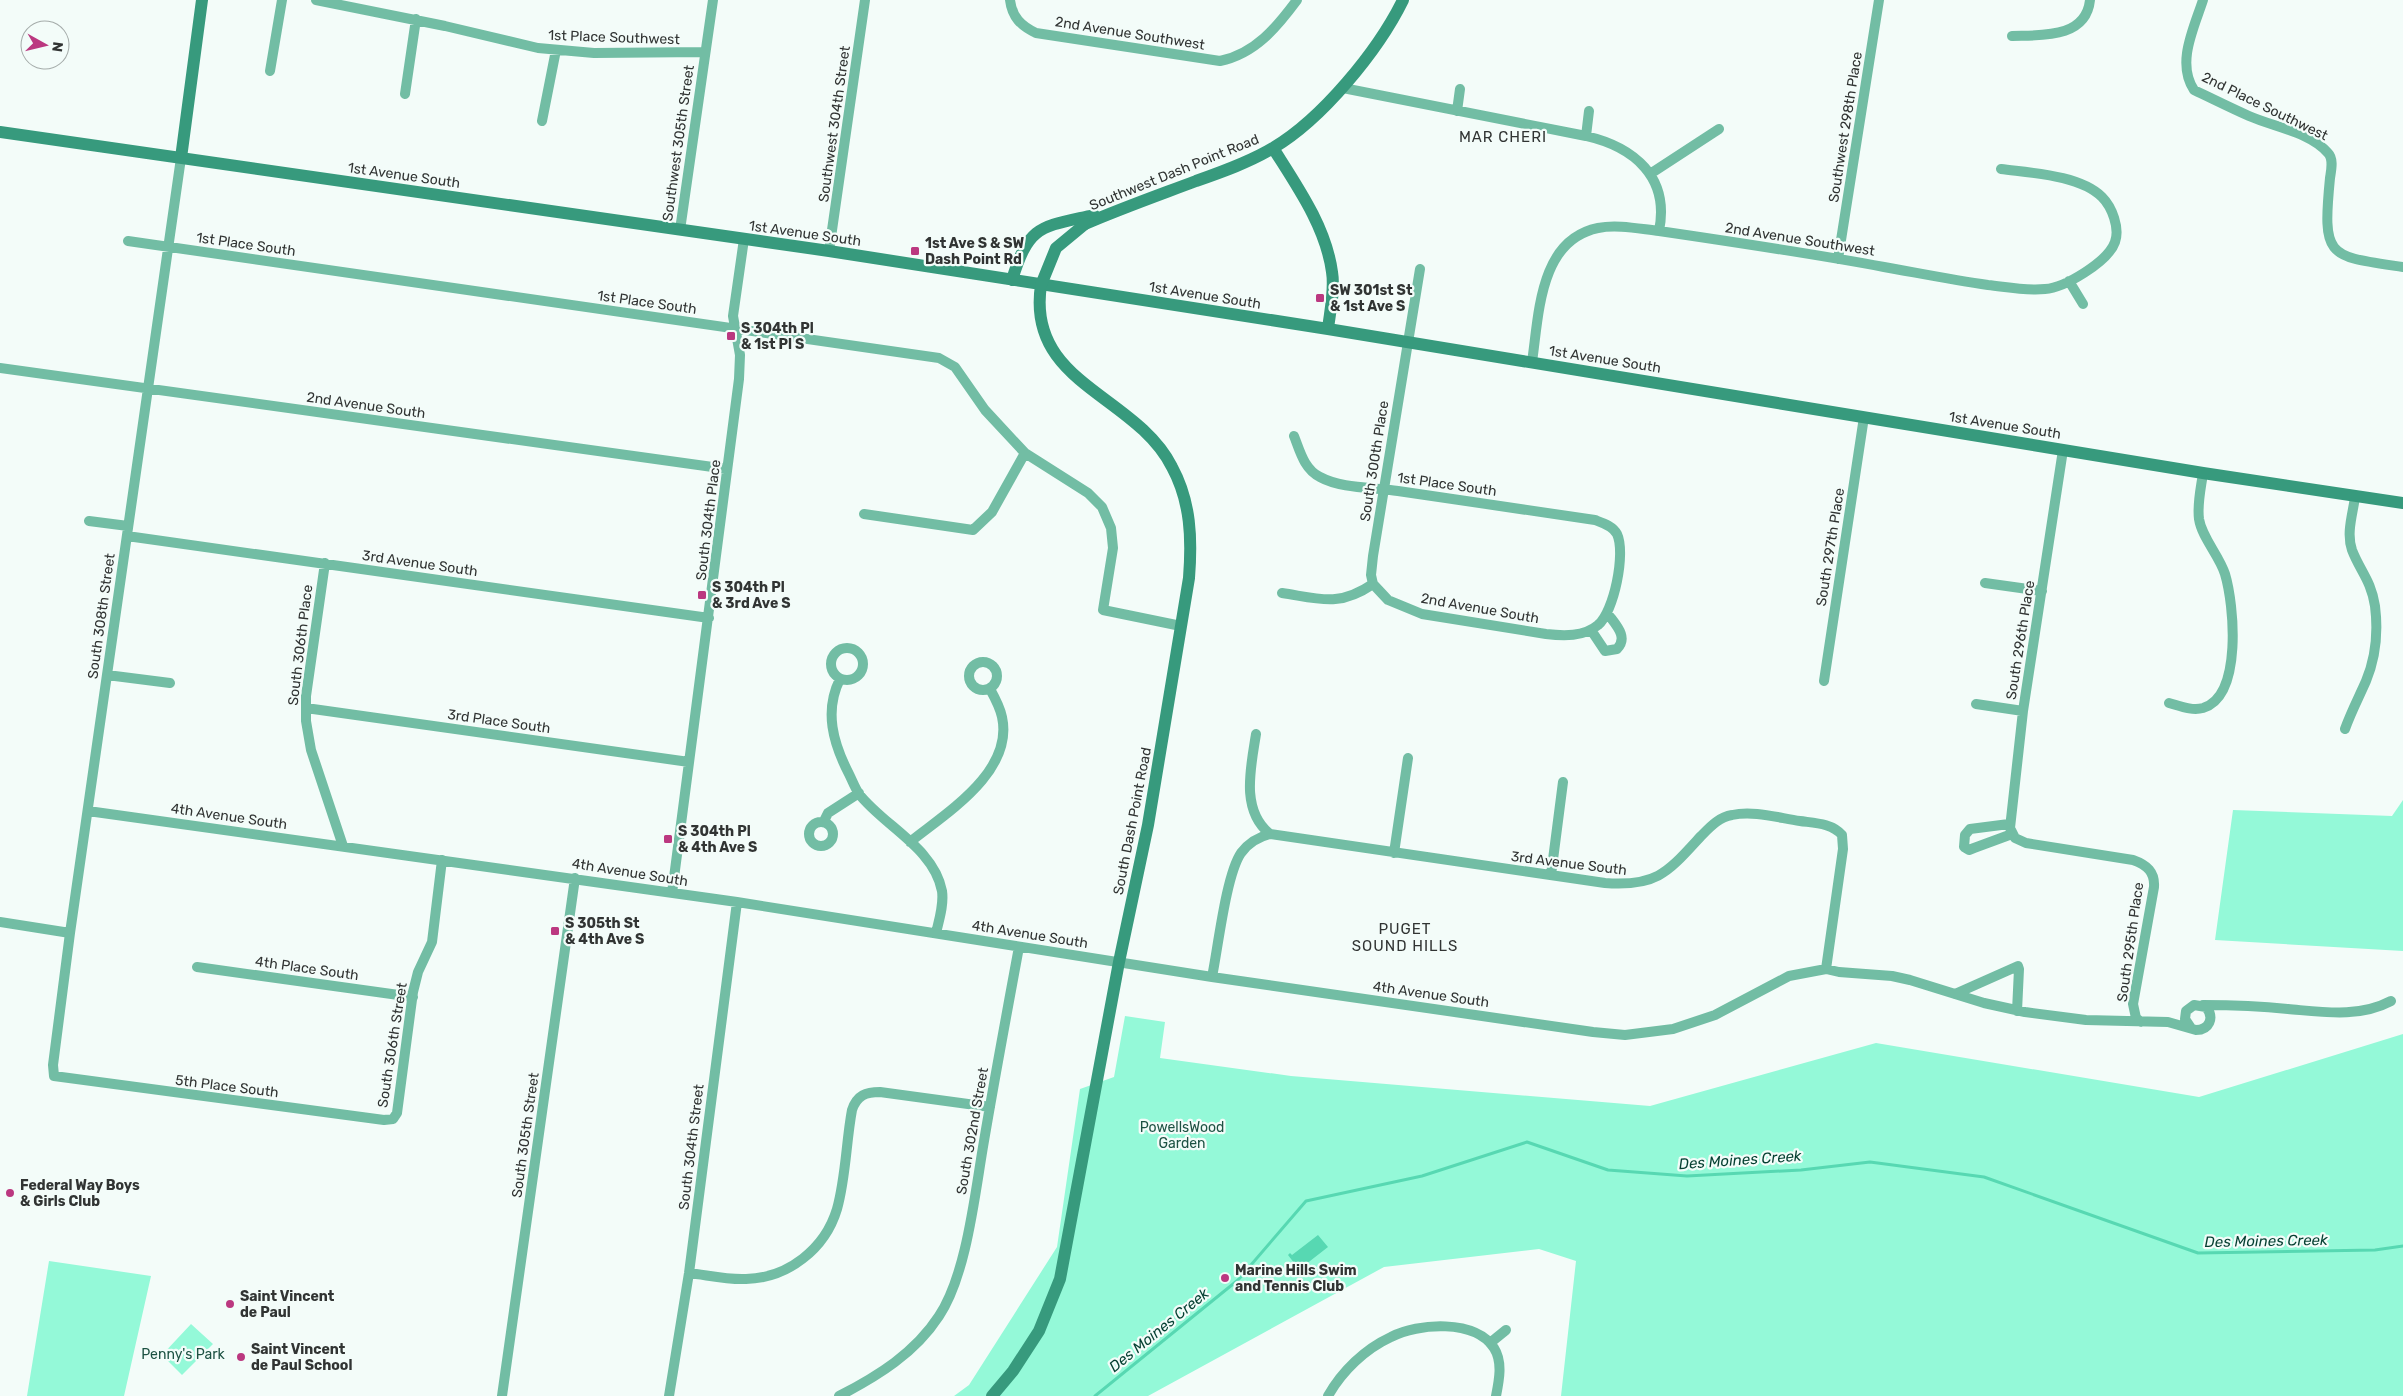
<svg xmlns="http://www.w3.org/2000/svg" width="2403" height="1396" font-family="Rubik,sans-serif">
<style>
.green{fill:#94f9d8}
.water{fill:#57d8b2}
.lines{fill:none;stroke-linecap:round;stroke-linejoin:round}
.stream{stroke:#57d8b2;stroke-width:3}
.street{stroke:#72bda4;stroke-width:10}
.secondary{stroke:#379a7d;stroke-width:12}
.secondary-bridge{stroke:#379a7d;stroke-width:12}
.poi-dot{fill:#bb3880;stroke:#f3fcf9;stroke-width:2}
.labels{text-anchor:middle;stroke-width:4.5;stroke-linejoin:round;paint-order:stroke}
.street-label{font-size:14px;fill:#313433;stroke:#f3fcf9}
.poi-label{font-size:14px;font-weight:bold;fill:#313433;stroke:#f3fcf9;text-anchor:start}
.park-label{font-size:14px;fill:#1d5243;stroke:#f3fcf9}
.neighbourhood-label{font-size:15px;letter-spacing:1px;fill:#313433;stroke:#f3fcf9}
.water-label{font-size:15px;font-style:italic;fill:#043f31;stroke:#f3fcf9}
</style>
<rect width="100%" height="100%" fill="#f3fcf9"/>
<!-- green -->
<path class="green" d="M2403 800V951L2215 940 2233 810 2392 816Z
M1125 1016 1165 1022 1160 1058 1291 1076 1650 1106 1876 1043 2199 1097 2403 1034V1396H1561L1576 1261 1539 1249 1384 1267 1148 1396H954L969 1385 1057 1247 1080 1089 1114 1077Z
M49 1261 151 1276 124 1396H27Z
M191 1324 213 1344 182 1375 162 1355Z"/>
<!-- water -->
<path class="water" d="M1318 1235 1328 1247 1301 1268 1303 1270 1301 1272 1288 1255 1290 1253 1292 1255Z"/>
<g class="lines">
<!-- stream -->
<path class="stream" d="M1095 1396 1238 1280 1306 1201 1422 1176 1527 1142 1608 1170 1687 1176 1801 1170 1870 1162 1984 1177 2198 1253 2375 1250 2403 1246"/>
<!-- street -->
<path class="street" d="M316 0 445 26 538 48 594 53 705 52
M1010 0C1012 17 1021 26 1036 33L1220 61C1255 54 1277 27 1297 0
M2203 0C2194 28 2176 63 2194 90 2213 99 2231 108 2249 116 2274 127 2310 132 2328 153 2334 159 2331 171 2330 178 2322 259 2328 256 2403 267
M2012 36C2040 35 2086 39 2090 0
M270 71 282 0
M1343 88 1586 136C1634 147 1670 177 1659 231
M405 94 416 19
M1457 111 1460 89
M542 121 556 50
M1586 136 1589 111
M181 158 70 933 53 1065 54 1076 384 1120 393 1119 397 1113 413 992 418 972 432 942 442 860
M1650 174 1719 129
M680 230 713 0
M128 241 939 358 955 367 985 410 1025 453 1088 493 1102 507 1111 528 1113 548 1103 610 1181 626
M829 251 865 0
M1838 259 1879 0
M2069 281 2083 304
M1532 362C1539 315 1539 240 1598 228 1617 224 1640 229 1659 231 1734 242 1809 253 1884 267 1918 273 1953 280 1988 285 2007 287 2025 291 2045 289 2064 288 2108 262 2115 242 2120 228 2112 207 2102 197 2080 175 2031 173 2001 169
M0 368 727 469
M1294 436C1300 451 1304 469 1320 477 1342 489 1374 487 1398 491 1464 501 1529 510 1595 520 1603 523 1613 526 1617 534 1626 553 1614 612 1598 625 1584 637 1563 636 1546 634L1422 614 1388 600 1373 584 1371 575 1373 556 1420 269
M2063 450 2023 711 2010 828 2015 838 2026 843 2133 860C2147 865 2155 872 2154 887L2133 1004 2136 1018 2141 1022
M864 514 973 530 992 512 1025 453
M89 521 128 526
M127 536 709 618
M325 563 306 696V721L311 750 343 846
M1985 583 2042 591
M1282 593C1321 599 1339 607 1373 584
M1591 630 1605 651 1617 649C1629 637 1615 624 1608 614
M831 664a16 16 0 1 1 32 0a16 16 0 1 1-32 0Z
M969 676a14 14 0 1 1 28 0a14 14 0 1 1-28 0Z
M107 675 170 683
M840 679C824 711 833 743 849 774 852 780 855 788 859 794 884 826 934 848 942 891 944 905 939 920 936 933
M1824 681 1864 417
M2169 703C2180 706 2192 711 2203 708 2243 696 2234 604 2225 574 2219 555 2202 538 2199 519 2197 504 2201 488 2203 473
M1976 704 2023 711
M306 708 689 762
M2345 729C2351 712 2359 697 2366 681 2376 657 2378 630 2375 606 2371 580 2360 571 2352 550 2346 533 2353 513 2355 497
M1256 734C1251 767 1240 810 1270 834
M88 811 737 902 1212 977 1593 1032 1625 1035 1673 1029 1715 1015 1789 976 1826 969 1839 972 1892 976 1910 980 1984 1003 2025 1012 2086 1020 2168 1022 2196 1030C2209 1030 2215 1018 2206 1007L2194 1005 2186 1011 2185 1019 2191 1028
M824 821 828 813 859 793
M809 834a12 12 0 1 1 24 0a12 12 0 1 1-24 0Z
M2009 824 1970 829 1965 835 1964 847 1969 850 1974 848 2012 834
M910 842C946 813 1014 772 1002 717 1000 707 995 698 990 689
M1394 853 1408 758
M1551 875 1563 782
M672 893 739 379 740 355 733 316 744 239
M0 922 70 933
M197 967 413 997
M1212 977C1218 948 1226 875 1241 853 1249 842 1258 837 1270 834L1605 883C1657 887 1668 872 1701 836 1710 827 1719 817 1732 815 1753 810 1779 818 1800 821 1814 823 1832 823 1842 835L1843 849 1826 969
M1955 994 2018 966 2019 969 2017 1011
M2203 1005C2231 1005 2260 1006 2288 1009 2323 1012 2359 1018 2391 1001
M689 1273C707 1275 727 1280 746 1279 788 1278 825 1249 837 1209 846 1177 846 1142 852 1110 857 1095 866 1092 880 1092L990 1107
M1490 1343 1506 1330
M502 1396 575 878
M669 1396 689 1273 737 902
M839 1396C878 1376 915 1353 939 1316 967 1274 975 1192 984 1141 995 1076 1007 1012 1019 947
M1328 1396C1342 1371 1365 1349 1391 1337 1418 1323 1475 1319 1494 1348 1503 1362 1499 1381 1496 1396"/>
<!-- secondary -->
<path class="secondary" d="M0 132 829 251 1328 329 2203 473 2403 503
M1273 148C1297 186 1326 227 1332 272 1335 290 1330 311 1328 329
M181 158 202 0
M1085 224C1122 208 1159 195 1196 181 1222 172 1250 162 1273 148 1322 119 1378 51 1403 0
M1012 280C1029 224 1041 227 1094 215
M992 1396 1013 1371 1039 1331 1060 1279 1119 962 1148 825 1189 578C1192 539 1191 502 1172 467 1135 394 1026 384 1041 285"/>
<!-- secondary-bridge -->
<path class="secondary-bridge" d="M1041 285 1056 248 1085 224"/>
</g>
<!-- markers -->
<g class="poi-dot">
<rect x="910" y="246" width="10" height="10" rx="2.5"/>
<rect x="1315" y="293" width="10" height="10" rx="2.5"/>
<rect x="726" y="331" width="10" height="10" rx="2.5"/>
<rect x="697" y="590" width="10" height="10" rx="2.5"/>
<rect x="663" y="834" width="10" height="10" rx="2.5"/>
<rect x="550" y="926" width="10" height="10" rx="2.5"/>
<circle cx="10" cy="1193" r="5"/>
<circle cx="1225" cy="1278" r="5"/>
<circle cx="230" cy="1304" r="5"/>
<circle cx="241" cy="1357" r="5"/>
</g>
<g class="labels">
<!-- street labels -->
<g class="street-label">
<text transform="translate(1130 33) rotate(9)" y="5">2nd Avenue Southwest</text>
<text transform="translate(614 37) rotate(2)" y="5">1st Place Southwest</text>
<text transform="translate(2265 106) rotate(26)" y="5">2nd Place Southwest</text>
<text transform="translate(834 124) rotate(-82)" y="5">Southwest 304th Street</text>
<text transform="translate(1845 127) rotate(-81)" y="5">Southwest 298th Place</text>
<text transform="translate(678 143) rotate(-82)" y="5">Southwest 305th Street</text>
<text transform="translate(1174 172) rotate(-22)" y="5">Southwest Dash Point Road</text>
<text transform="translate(404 175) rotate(8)" y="5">1st Avenue South</text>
<text transform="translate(805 233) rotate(8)" y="5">1st Avenue South</text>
<text transform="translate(1800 239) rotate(9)" y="5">2nd Avenue Southwest</text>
<text transform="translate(246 244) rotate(8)" y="5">1st Place South</text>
<text transform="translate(1205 295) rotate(9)" y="5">1st Avenue South</text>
<text transform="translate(647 302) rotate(8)" y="5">1st Place South</text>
<text transform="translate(1605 359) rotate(9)" y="5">1st Avenue South</text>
<text transform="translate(366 405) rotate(8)" y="5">2nd Avenue South</text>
<text transform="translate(2005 425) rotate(9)" y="5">1st Avenue South</text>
<text transform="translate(1374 461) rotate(-81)" y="5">South 300th Place</text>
<text transform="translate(1447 484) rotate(8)" y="5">1st Place South</text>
<text transform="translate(708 520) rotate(-83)" y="5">South 304th Place</text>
<text transform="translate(1830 547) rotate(-81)" y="5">South 297th Place</text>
<text transform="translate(420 563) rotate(8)" y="5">3rd Avenue South</text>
<text transform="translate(1480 608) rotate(10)" y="5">2nd Avenue South</text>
<text transform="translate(101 616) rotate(-82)" y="5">South 308th Street</text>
<text transform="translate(2020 640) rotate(-81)" y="5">South 296th Place</text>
<text transform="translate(300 645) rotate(-83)" y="5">South 306th Place</text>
<text transform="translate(499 721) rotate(8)" y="5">3rd Place South</text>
<text transform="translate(229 816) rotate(8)" y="5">4th Avenue South</text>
<text transform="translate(1132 821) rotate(-79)" y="5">South Dash Point Road</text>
<text transform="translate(1569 863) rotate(7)" y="5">3rd Avenue South</text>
<text transform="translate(630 872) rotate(9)" y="5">4th Avenue South</text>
<text transform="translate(1030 934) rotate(9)" y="5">4th Avenue South</text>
<text transform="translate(2130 942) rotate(-82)" y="5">South 295th Place</text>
<text transform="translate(307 968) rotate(8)" y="5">4th Place South</text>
<text transform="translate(1431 994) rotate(8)" y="5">4th Avenue South</text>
<text transform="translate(392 1045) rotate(-81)" y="5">South 306th Street</text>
<text transform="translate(227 1086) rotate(7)" y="5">5th Place South</text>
<text transform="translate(972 1131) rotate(-80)" y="5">South 302nd Street</text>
<text transform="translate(525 1135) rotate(-82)" y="5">South 305th Street</text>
<text transform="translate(691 1147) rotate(-83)" y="5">South 304th Street</text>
</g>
<!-- poi labels -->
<g class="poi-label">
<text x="925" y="248">1st Ave S &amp; SW<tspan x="925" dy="16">Dash Point Rd</tspan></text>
<text x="1330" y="295">SW 301st St<tspan x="1330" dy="16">&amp; 1st Ave S</tspan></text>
<text x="741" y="333">S 304th Pl<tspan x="741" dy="16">&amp; 1st Pl S</tspan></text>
<text x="712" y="592">S 304th Pl<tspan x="712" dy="16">&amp; 3rd Ave S</tspan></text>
<text x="678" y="836">S 304th Pl<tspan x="678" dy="16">&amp; 4th Ave S</tspan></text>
<text x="565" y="928">S 305th St<tspan x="565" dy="16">&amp; 4th Ave S</tspan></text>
<text x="20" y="1190">Federal Way Boys<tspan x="20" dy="16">&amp; Girls Club</tspan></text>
<text x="1235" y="1275">Marine Hills Swim<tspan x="1235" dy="16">and Tennis Club</tspan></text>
<text x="240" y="1301">Saint Vincent<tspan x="240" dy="16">de Paul</tspan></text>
<text x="251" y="1354">Saint Vincent<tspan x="251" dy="16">de Paul School</tspan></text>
</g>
<!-- park labels -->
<g class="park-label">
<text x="1182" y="1132">PowellsWood<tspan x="1182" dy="16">Garden</tspan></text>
<text x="183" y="1359">Penny's Park</text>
</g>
<!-- neighbourhood labels -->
<g class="neighbourhood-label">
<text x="1503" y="142">MAR CHERI</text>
<text x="1405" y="934">PUGET<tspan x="1405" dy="17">SOUND HILLS</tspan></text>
</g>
<!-- water labels -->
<g class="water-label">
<text transform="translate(1740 1160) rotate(-4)" y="5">Des Moines Creek</text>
<text transform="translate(2266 1241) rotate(-1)" y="5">Des Moines Creek</text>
<text transform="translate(1159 1330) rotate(-39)" y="5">Des Moines Creek</text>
</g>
</g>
<!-- north arrow -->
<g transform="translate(45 45) rotate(98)"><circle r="24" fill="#f3fcf9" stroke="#a5acaa"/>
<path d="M0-4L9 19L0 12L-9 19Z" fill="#bb3880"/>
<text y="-8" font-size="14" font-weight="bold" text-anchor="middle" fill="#313433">N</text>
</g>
</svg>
